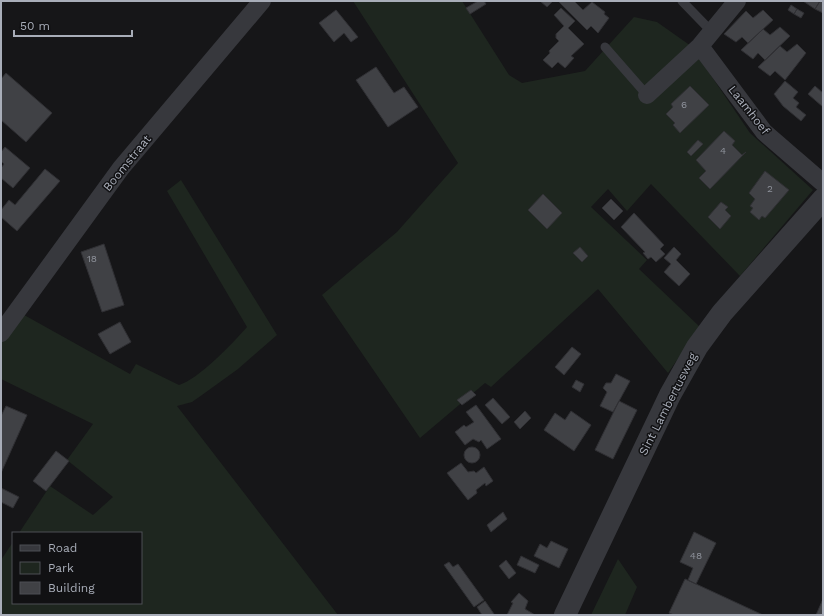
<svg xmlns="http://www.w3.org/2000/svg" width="824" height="616" font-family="'Work Sans',sans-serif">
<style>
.green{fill:#1e261f}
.building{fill:#404145;stroke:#303034}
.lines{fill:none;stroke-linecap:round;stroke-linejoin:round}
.service{stroke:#37383d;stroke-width:9}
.minor{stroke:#37383d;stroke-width:18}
.tertiary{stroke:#37383d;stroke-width:22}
.labels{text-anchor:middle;stroke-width:3;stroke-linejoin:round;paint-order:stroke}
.number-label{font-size:10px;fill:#8e929b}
.street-label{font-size:12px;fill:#a8adb8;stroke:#111113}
</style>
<rect width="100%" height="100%" fill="#161618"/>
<!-- green -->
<path class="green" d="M353 1H462L509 75 522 83 585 71 634 17 657 22 691 46 750 133 813 190 740 276 651 184 627 211 608 189 591 207 647 260 639 269 700 327 668 373 598 289 491 387 485 383 420 438 322 295 397 232 458 163Z
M181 180 277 335 238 369 202 395 192 402 177 406 338 615H1V560L13 542V603H141V533H19L50 486 93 515 113 497 67 460 93 424 1 379V337L17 311 130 374 136 364 179 385C199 379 233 343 247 327L167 191Z
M618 559 637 587 625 615H591Z"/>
<!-- building -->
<path class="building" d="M478 1H484L486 4 470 14 466 8Z
M540 1H553L547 7Z
M558 1H574L583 10 592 2 605 12 604 14 609 18 598 33 591 26 587 30Z
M803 1H820L815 9Z
M820 1H823V13L815 9Z
M791 5 797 9 794 14 788 10Z
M561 8 575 21 568 28 584 44 571 56 574 58 565 68 558 62 552 68 543 60 550 53 549 51 559 41 556 38V34L564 26 554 15Z
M797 9 804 13 801 18 794 14Z
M336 10 358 37 351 42 344 33 334 42 319 23Z
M763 10 773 20 748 43 742 37 736 42 724 34 746 11 753 18Z
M780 27 790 36 765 60 758 53 753 59 741 50 763 29 770 35Z
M797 44 806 53 785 80 775 71 770 76 758 67 780 46 787 52Z
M376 67 394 93 404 87 418 107 388 127 356 80Z
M6 73 52 113 26 142 1 120V79Z
M785 81 798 92 793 98 799 103 796 107 806 115 801 121 783 106 774 94Z
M690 86 709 105 680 133 673 125 675 123 666 114 673 107 671 104Z
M815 86 823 93V107L808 94Z
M724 131 735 141 732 145 742 155 746 152 710 189 699 178 706 171 696 160Z
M698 140 703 144 691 156 687 152Z
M5 147 30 168 13 188 1 178V168L4 164 1 161V152Z
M45 169 60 181 17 231 1 217V210L9 200 15 205Z
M765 171 789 190 765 218 762 216 759 220 750 212 753 208 750 206 755 199 749 193Z
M543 194 562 213 547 229 528 210Z
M611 199 623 211 614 220 602 208Z
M721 202 728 207 725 210 731 216 720 229 708 217Z
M634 213 664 245 660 249 665 254 656 262 651 257 648 259 643 253 645 252 621 227Z
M104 244 124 305 102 312 81 252Z
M580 247 588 256 582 262 573 253Z
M674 247 681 254 676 260 690 274 679 286 664 272 671 264 664 258Z
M120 322 131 342 110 354 98 334Z
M572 347 581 354 564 375 555 367Z
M616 374 630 381 613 412 600 406 607 392 603 388 606 383H611Z
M576 380 584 384 580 392 572 387Z
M471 390 476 395 462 405 457 400Z
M493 398 510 417 502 424 485 405Z
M619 401 637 410 613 459 595 450Z
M476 405 501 439 487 449 481 440 479 442 473 439 465 445 455 432 464 425 466 427 474 422 466 412Z
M6 406 27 415 1 473V416Z
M525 411 531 418 520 429 514 422Z
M571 411 591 425 574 451 544 430 555 413 565 420Z
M464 455a8 8 0 1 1 16 0a8 8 0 1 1-16 0Z
M56 451 69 461 46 491 33 481Z
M461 463 468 472 474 471 476 473 484 467 493 481 486 486 485 483 476 490 477 493 468 500 447 473Z
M1 488 19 497 13 508 1 502Z
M503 512 507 519 491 532 487 525Z
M694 532 716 543 696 584 688 580 693 568 680 562Z
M551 541 568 549 559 568 534 556 540 544 547 548Z
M521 556 539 565 535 573 517 565Z
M506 560 516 573 509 579 499 566Z
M449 562 453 567 458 564 484 600 474 607 444 565Z
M685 579 696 584 763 615H674L669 613Z
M519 593 528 601 525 609 535 615H507L513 603 511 602Z
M823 599V615H816Z
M485 601 494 614 493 615H482L477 607Z"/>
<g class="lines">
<!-- service -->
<path class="service" d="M682 1 712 32
M605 47 647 95"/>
<!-- minor -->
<path class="minor" d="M700 46 764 132 823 183
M647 95 700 46 737 1
M1 333 121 168 262 1"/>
<!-- tertiary -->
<path class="tertiary" d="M565 615 670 395 697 347 722 313 823 199"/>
</g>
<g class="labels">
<!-- number labels -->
<g class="number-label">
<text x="684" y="108">6</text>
<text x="723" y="154">4</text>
<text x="770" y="192">2</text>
<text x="92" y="262">18</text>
<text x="696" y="559">48</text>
</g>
<!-- street labels -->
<g class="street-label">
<text transform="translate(749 110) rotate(52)" y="4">Laamhoef</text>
<text transform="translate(127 163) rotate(-51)" y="4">Boomstraat</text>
<text transform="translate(668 404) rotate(-63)" y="4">Sint Lambertusweg</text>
</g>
</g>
<!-- border -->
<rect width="824" height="616" fill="none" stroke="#a8adb8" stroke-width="4"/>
<!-- legend -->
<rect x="12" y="532" width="130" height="72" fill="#111113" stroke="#4d4f55"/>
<rect x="20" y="545" width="20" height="6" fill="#37383d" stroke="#4d4f55"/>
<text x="48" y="552" font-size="12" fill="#a8adb8">Road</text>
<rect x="20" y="562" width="20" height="12" fill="#1e261f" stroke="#4d4f55"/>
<text x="48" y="572" font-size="12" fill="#a8adb8">Park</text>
<rect x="20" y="582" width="20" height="12" fill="#404145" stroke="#4d4f55"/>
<text x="48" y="592" font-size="12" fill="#a8adb8">Building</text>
<!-- scale -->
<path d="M14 30v6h118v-6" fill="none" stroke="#a8adb8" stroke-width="2"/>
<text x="20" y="30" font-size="12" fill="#a8adb8" stroke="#111113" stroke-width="3" paint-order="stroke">50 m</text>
</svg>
